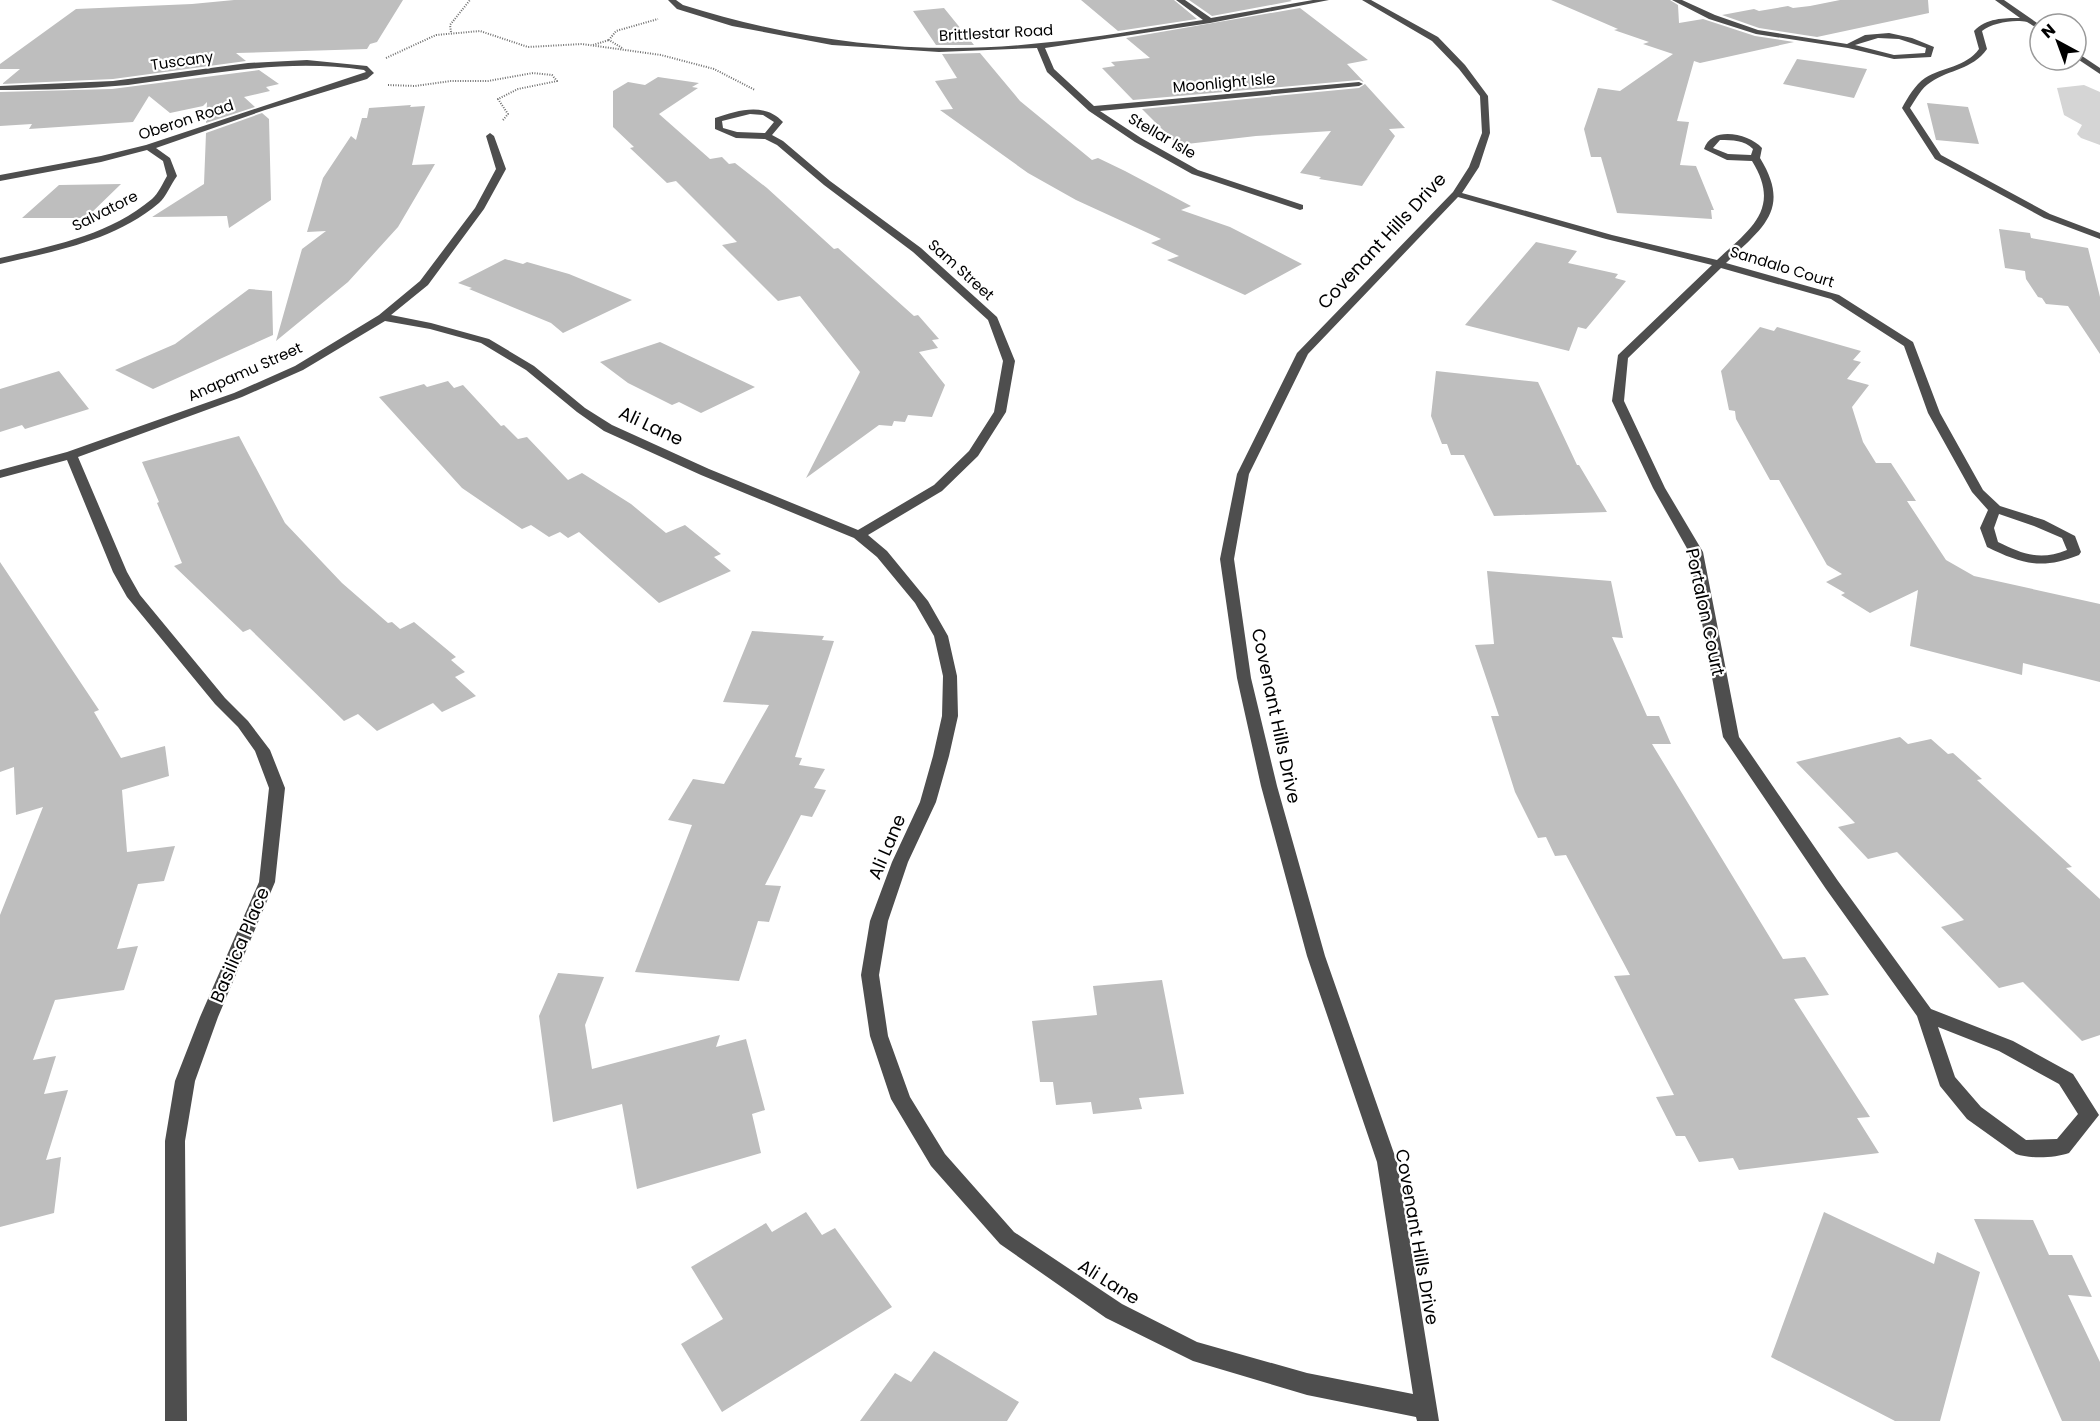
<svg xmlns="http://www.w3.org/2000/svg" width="2100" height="1421" font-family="Poppins,sans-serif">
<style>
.green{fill:#d5d5d5}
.building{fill:#bebebe}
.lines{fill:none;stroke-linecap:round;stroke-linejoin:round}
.path{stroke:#707070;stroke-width:2;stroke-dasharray:1 1.5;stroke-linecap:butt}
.minor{fill:#4e4e4e;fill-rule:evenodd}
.labels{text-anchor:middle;stroke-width:4.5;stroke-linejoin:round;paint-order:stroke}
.far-street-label{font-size:15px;fill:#000;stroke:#fff}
.street-label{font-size:18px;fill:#000;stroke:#fff}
</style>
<rect width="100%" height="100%" fill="#fff"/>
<!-- green -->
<path class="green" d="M2084 85 2100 92V145L2081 138 2077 134 2082 125 2064 115 2057 88Z"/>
<!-- building -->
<path class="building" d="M234 0H403L377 42 370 44 367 49 236 53 246 61 113 79 2 84 20 69H0V64L76 9 192 4Z
M1081 0H1174L1197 19 1118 31Z
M1189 0H1290L1292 1 1212 16Z
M1551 0H1670L1678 5 1679 23 1703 19 1755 36 1794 42 1700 63 1694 61 1677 121 1689 122 1680 165 1696 166 1714 210H1711L1712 219 1617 213 1601 157H1591L1584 129 1598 88 1620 91 1673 54 1643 44 1649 42 1614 30 1618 29Z
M1840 0H1928L1929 13 1817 37 1759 28 1722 15 1754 9 1759 11 1788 6 1793 8 1810 6Z
M944 8 974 45H936L913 11Z
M1300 8 1368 60 1347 64 1364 82 1359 80 1133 100 1102 68 1115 66 1111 62 1150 58 1126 38Z
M980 53 1020 101 1092 160 1098 158 1125 171 1191 206 1181 210 1230 227 1302 264 1245 295 1167 260 1179 256 1151 243 1161 239 1076 200 1028 173 940 110 953 109 935 81 957 78 942 54Z
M1797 59 1867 69 1854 98 1783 84Z
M259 70 279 84 266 87 270 91 244 97 255 107 206 123 207 102 203 106 170 113 149 96 133 122 29 129 32 124 0 126V92L112 89Z
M658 77 699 83 692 87 698 88 659 114 710 159 722 157 729 164 735 163 767 188 834 249 838 248 914 316 918 315 939 339 932 340 938 348 919 352 945 385 932 417 908 415 905 422 894 421 892 426 879 425 806 478 860 372 800 296 778 301 722 245 737 242 676 181 667 183 630 148 634 147 613 127V91L628 82 645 85Z
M1365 84 1405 128 1389 129 1395 136 1362 186 1319 179 1321 177 1300 173 1331 131 1256 136 1178 145 1142 109 1359 88Z
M1927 103 1968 107 1979 144 1936 140Z
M411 105 410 107 425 106 412 165 435 164 398 227 348 282 276 341 302 249 326 231 307 232 323 178 351 136 356 140 362 118H367L369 108Z
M262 113 269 119 271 200 229 228 227 216 152 217 204 184 206 133Z
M121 184 86 218H22L59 185Z
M1999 229 2030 233 2031 238 2088 248 2100 297V354L2068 306 2046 304 2042 298 2038 297 2026 279 2025 271 2005 268Z
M1536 242 1577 251 1568 263 1618 274 1615 278 1626 281 1586 329 1578 327 1569 351 1465 325Z
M505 259 523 264 527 262 569 274 632 300 563 333 551 323 469 289 472 288 458 283Z
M249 289 272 291 273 335 153 389 115 370 175 344Z
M1760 327 1774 331 1777 327 1861 351 1853 360 1861 362 1847 379 1869 385 1852 407 1863 442 1876 463H1891L1916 501H1907L1946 560 1974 576 2100 604V682L2023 663 2022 675 1910 646 1918 590 1870 613 1841 595 1845 593 1826 582 1842 574 1827 565 1779 480H1770L1736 419 1735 411 1729 410 1721 371Z
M660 342 755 387 701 413 679 402 672 405 628 383 600 362Z
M59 371 89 409 25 429 22 425 0 432V389Z
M1436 371 1538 382 1577 465H1579L1607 512 1494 516 1464 455H1451L1447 444H1442L1431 416Z
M448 381 454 388 463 385 501 426 504 425 518 439 527 437 568 480 582 473 631 504 666 533 685 525 721 554 714 557 731 571 659 603 579 532 568 538 560 532 549 537 531 525 522 529 462 488 379 397 424 384 427 387Z
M239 436 285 523 342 583 388 623 392 622 400 629 414 622 456 657 451 660 465 672 455 677 476 696 442 712 433 703 377 731 358 714 344 721 250 629 243 632 174 566 182 563 157 503 159 502 142 462Z
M0 562 99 710 94 712 121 758 165 746 169 776 122 790 127 852 175 846 164 881 138 884 117 949 138 946 124 990 55 1000 33 1060 56 1056 44 1094 68 1090 46 1160 61 1157 54 1213 0 1227V915L43 807 16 815 14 767 0 772Z
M1487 571 1611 581 1623 638 1612 637 1647 716H1659L1671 744H1652L1783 959 1805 957 1829 995 1794 999 1870 1117 1857 1118 1879 1153 1739 1170 1733 1158 1699 1162 1685 1136H1676L1656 1097 1674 1095 1614 976 1630 975 1566 855 1555 856 1546 837 1538 838 1515 792 1491 716H1499L1475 645 1494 644Z
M752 631 824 636 822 640 834 641 795 757 802 758 799 765 825 769 814 788 826 790 812 817 801 815 765 885 781 886 769 922 758 921 739 981 635 972 692 825 668 820 693 779 724 784 769 705 723 702Z
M1900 737 1908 744 1931 739 1948 754 1953 753 1982 779 1977 780 2072 867 2066 868 2100 899V1035L2082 1041 2023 982 1999 988 1941 927 1964 920 1897 852 1868 859 1838 827 1855 823 1796 762Z
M558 973 604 977 585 1025 592 1069 720 1035 716 1047 746 1039 765 1110 752 1114 761 1153 637 1189 622 1104 553 1122 539 1016Z
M1162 980 1184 1094 1139 1098 1142 1109 1093 1114 1091 1102 1056 1105 1053 1082H1040L1032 1021 1097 1015 1093 986Z
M806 1212 822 1235 835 1228 892 1307 722 1412 681 1344 723 1319 691 1267 766 1223 772 1232Z
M1824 1212 1934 1264 1937 1252 1980 1272 1940 1421H1895L1771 1357Z
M1974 1219 2033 1220 2049 1255H2072L2092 1297 2068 1295 2100 1362V1421H2062Z
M934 1351 1019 1402 1007 1421H860L895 1373 911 1382Z"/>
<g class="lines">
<!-- path -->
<path class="path" d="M451 32 450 25 470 0
M593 45 609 40
M622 48 609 40 616 31 658 19
M386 58 436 35 480 31 528 47 582 44 661 55 714 69 755 90
M388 85 415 86 451 81H488L533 73 552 75 557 81 518 89 498 99 508 114 503 120"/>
<!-- minor -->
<path class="minor" d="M668 0H676L683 5C798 41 921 57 1041 43 1095 38 1149 28 1203 20L1176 0H1185L1211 18 1313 0H1329L1210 23 1045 48 1054 69 1094 106 1359 82 1363 84 1359 86 1100 111 1141 138 1198 170 1303 205V209L1300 210 1192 174 1135 142 1089 111 1047 72 1037 48 939 52 832 45 732 26 677 9Z
M1362 0H1371L1438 37 1465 65 1488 96 1490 133 1479 167 1462 193 1612 235 1717 260C1750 229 1782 209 1752 161L1727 160 1704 149C1712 125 1749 134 1762 148L1760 158C1792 210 1762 228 1726 263L1839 295 1913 342 1940 413 1983 490 2000 506 2044 520 2075 536 2081 552 2079 555C2042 570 2022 564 1987 547L1980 528 1988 510 1972 492 1928 413 1904 346 1831 299 1721 268 1628 358 1624 401 1665 488 1703 552 1739 737 1838 881 1931 1009 2013 1041 2073 1074 2099 1115 2069 1153C2055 1158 2030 1159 2016 1154L1967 1119 1940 1086 1917 1016 1826 889 1723 737 1689 552 1653 488 1612 401 1618 355 1712 265 1606 239 1458 197 1308 354 1249 474 1234 559 1251 678 1277 786 1325 956 1397 1162 1439 1421H1417L1416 1417 1307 1395 1193 1361 1106 1318 1000 1244 931 1166 891 1099 870 1036 861 975 870 921 892 862 920 802 933 756 942 716 943 676 934 636 915 603 877 557 854 538 701 475 604 431 577 412 526 370 481 343 430 329 385 321 303 370 242 397 78 457 127 572 140 595 225 698 248 721 270 750 285 788 275 882 218 1017 195 1081 185 1141 187 1421H165V1141L175 1081 200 1017 259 882 269 788 255 751 238 727 215 704 127 597 113 572 67 460 0 478V470L67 452 234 393 295 366 379 315 420 281 475 208 496 169 486 136 490 133 494 136 506 169 484 209 428 285 391 315 431 323 489 339 534 366 585 408 612 425 709 469 858 530 934 485 969 451 994 412 1003 361 988 320 913 252 824 185 777 145 765 139 736 138 715 129V118C738 110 765 102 783 122L772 135 783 141 830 181 921 248 997 317 1015 361 1006 412 978 456 942 491 868 535 887 551 928 601 948 636 957 676 958 716 949 756 936 802 908 862 888 921 879 975 888 1036 910 1097 945 1154 1014 1232 1122 1304 1197 1342 1307 1373 1413 1394 1377 1162 1307 956 1261 786 1237 678 1220 559 1237 474 1297 353 1453 192 1469 167 1482 133 1480 96 1459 69 1432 41ZM750 114 763 115 774 122 765 133 737 132 723 128 722 121ZM1720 140C1733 140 1744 140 1753 149L1751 155 1728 154 1713 148ZM1999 514 2034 526 2062 538 2067 550C2040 561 2022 554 1998 542L1994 528ZM1938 1027 1999 1051 2059 1084 2078 1114 2057 1139 2026 1140 1981 1107 1955 1077Z
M1672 0H1682L1715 15 1758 30 1847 44 1865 35 1889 33 1912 38 1934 47 1931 57 1894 59 1848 48 1756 34 1709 19ZM1878 38 1899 39 1926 48 1925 53 1894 55 1855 45Z
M1995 0H2004L2040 25V30C2036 28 2031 24 2027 22 2014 19 1992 23 1982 31L1987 49C1972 70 1950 69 1931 82 1921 88 1916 99 1910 108L1941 155 2050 214 2100 233V239L2044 218 1935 159 1902 108C1908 97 1915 85 1925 78 1943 67 1966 67 1979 49L1974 31C1986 18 2004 18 2020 18Z
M2076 52 2100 68V74L2076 58Z
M307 60 367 66 374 73 367 79 265 110 156 148 170 158 177 176C171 184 166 197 159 203 114 241 55 251 0 264V258C53 246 109 235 152 199 158 194 163 183 167 176L163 161 147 150 101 162 0 181V175L101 156 146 145 366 72 364 70C284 58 207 75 128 85 85 89 43 90 0 90V86L113 81 248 63Z"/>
</g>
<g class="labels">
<!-- far-street labels -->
<g class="far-street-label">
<text transform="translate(996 33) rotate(-3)" y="5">Brittlestar Road</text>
<text transform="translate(182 61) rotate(-8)" y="5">Tuscany</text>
<text transform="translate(1224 83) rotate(-5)" y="5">Moonlight Isle</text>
<text transform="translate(186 120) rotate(-18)" y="5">Oberon Road</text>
<text transform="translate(1162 136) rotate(30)" y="5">Stellar Isle</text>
<text transform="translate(105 211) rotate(-27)" y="5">Salvatore</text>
<text transform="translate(1782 267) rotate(17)" y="5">Sandalo Court</text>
<text transform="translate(961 270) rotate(42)" y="5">Sam Street</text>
<text transform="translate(245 372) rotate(-24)" y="5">Anapamu Street</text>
</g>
<!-- street labels -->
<g class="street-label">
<text transform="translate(1382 241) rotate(-47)" y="6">Covenant Hills Drive</text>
<text transform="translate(651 426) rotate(25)" y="6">Ali Lane</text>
<text transform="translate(1705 612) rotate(78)" y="6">Portalon Court</text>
<text transform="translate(1276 716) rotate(78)" y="6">Covenant Hills Drive</text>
<text transform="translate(887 847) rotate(-67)" y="6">Ali Lane</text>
<text transform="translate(240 945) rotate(-67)" y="6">Basilica Place</text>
<text transform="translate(1417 1237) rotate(80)" y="6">Covenant Hills Drive</text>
<text transform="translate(1109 1282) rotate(32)" y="6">Ali Lane</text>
</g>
</g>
<!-- north arrow -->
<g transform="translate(2058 42) rotate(319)"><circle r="28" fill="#ffffff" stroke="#999999" stroke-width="1.5"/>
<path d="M0-4.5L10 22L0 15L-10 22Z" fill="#000000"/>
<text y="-9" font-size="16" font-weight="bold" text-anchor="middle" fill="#000000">N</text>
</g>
</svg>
